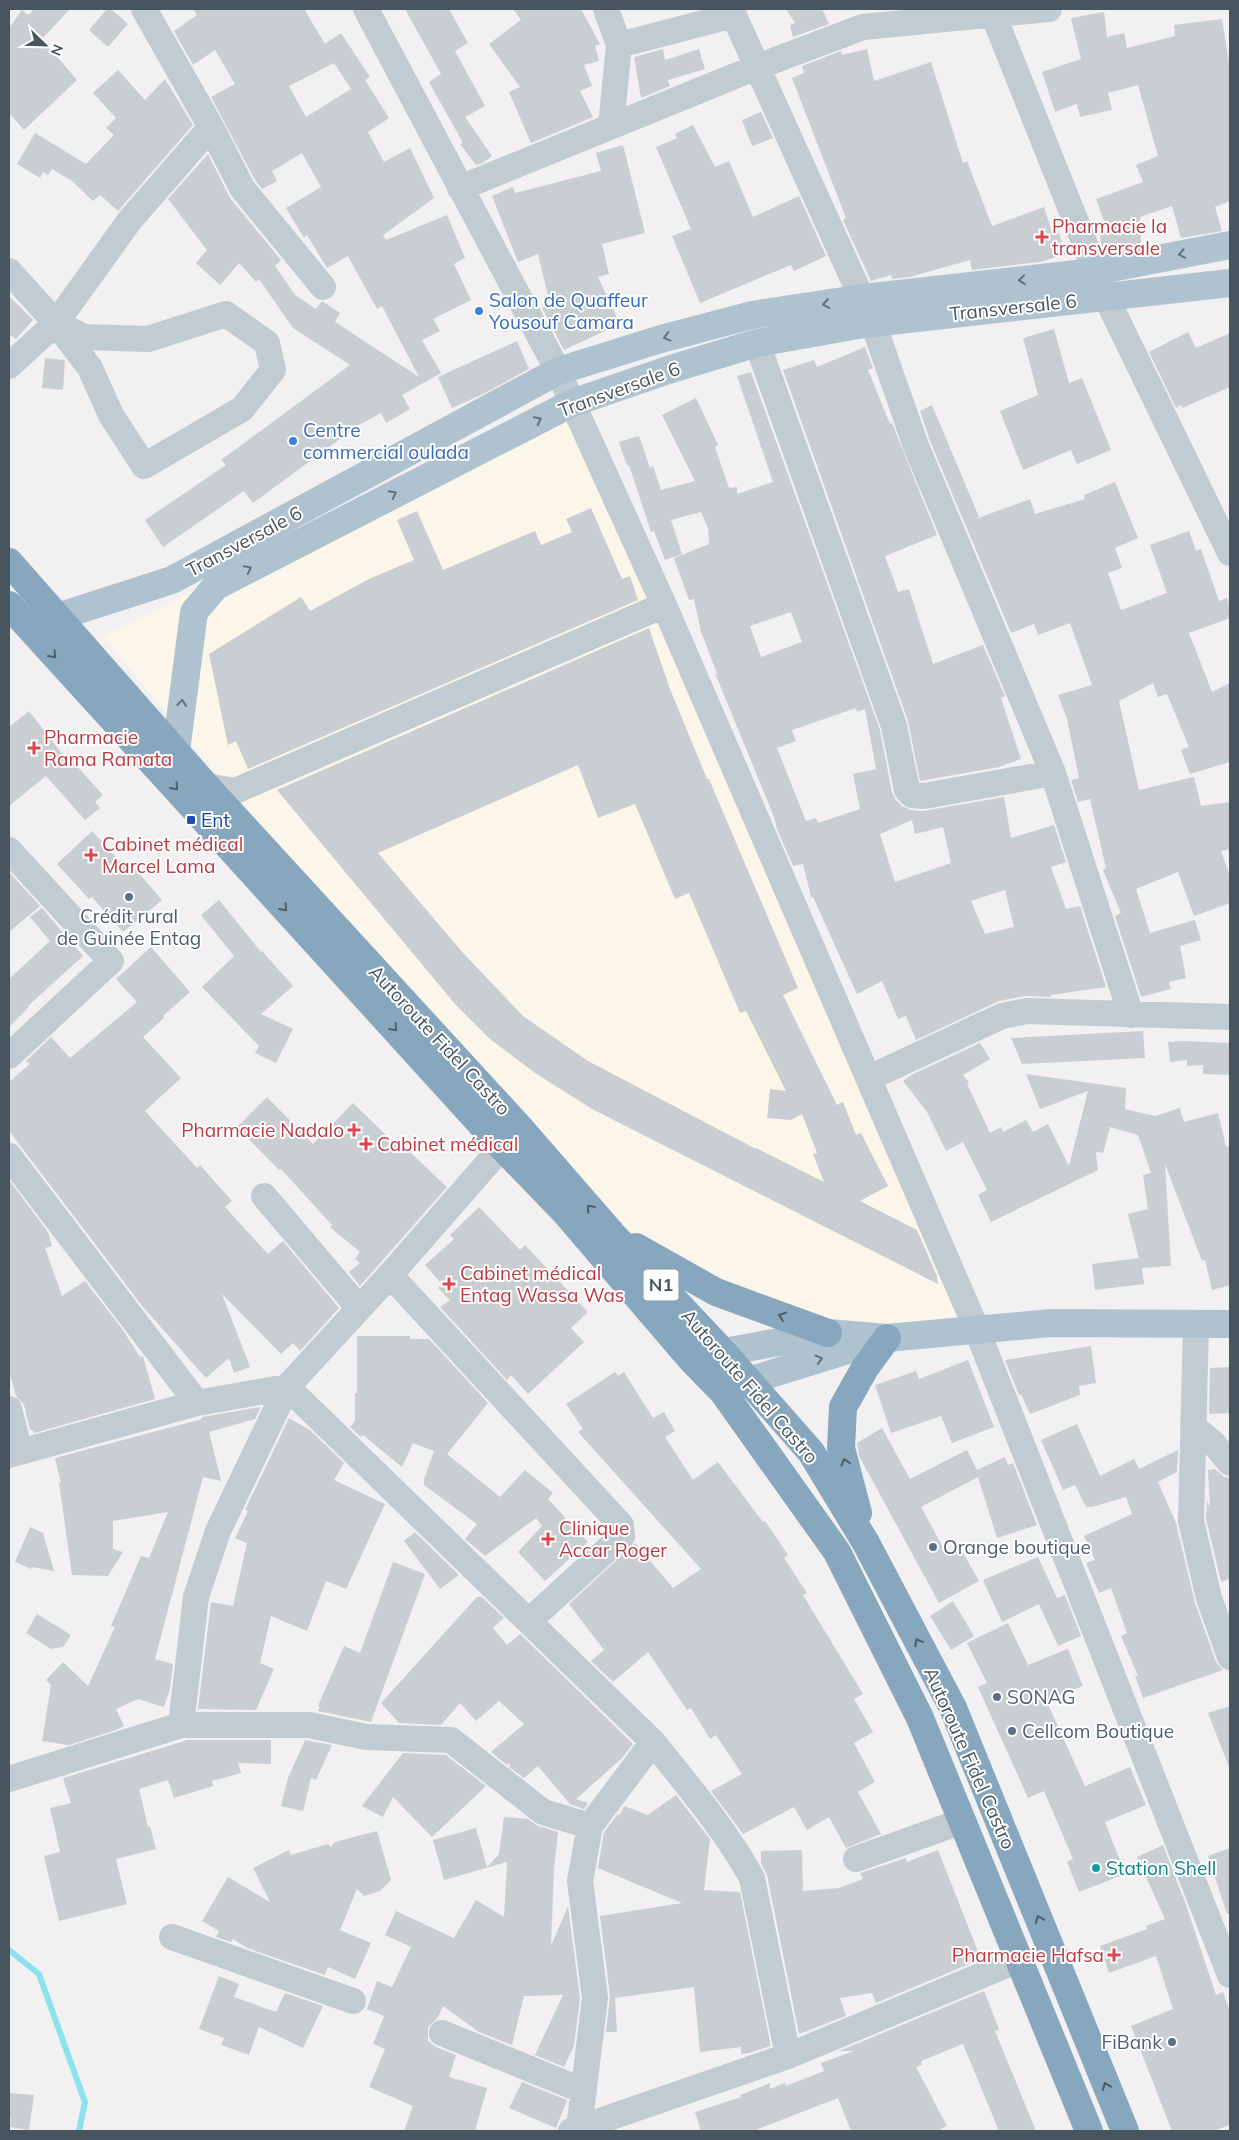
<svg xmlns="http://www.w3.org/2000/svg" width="1239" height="2140" font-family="Mulish,sans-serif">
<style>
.commercial{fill:#fcf5e9}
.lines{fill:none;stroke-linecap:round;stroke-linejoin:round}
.stream{stroke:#8ae2ee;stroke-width:6}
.building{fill:#c9ced2;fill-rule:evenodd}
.minor{stroke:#c0cbd2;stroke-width:26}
.major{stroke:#afc2cf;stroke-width:28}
.highway{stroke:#87a7bf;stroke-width:28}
.oneway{stroke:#61707a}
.oneway2{stroke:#4d5d68}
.health-dot{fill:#e0444e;stroke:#fff;stroke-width:2}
.shop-dot{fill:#3f7fe0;stroke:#fff;stroke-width:2}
.transit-dot{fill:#1a4fb4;stroke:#fff;stroke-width:2}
.service-dot{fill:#5c6f8a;stroke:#fff;stroke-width:2}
.culture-dot{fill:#0f9aa8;stroke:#fff;stroke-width:2}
.labels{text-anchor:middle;stroke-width:4;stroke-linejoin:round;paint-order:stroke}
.shield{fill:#fff;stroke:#7e888e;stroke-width:1}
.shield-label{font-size:18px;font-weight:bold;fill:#47555e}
.health-label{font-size:19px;fill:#be3a42;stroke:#fff;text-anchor:start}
.shop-label{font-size:19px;fill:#366cbe;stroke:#fff;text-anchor:start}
.street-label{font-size:19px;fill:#47555e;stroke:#fff}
.transit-label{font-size:19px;fill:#164399;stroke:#fff;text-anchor:start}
.service-label{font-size:19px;fill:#4e5e75;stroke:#fff;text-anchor:start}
.culture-label{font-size:19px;fill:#0d838f;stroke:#fff;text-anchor:start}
</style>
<rect width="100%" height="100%" fill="#f2f0f0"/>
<!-- commercial -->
<path class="commercial" d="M567 404 977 1342 776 1312 689 1271 619 1224 347 931 104 637 400 483Z"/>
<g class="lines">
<!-- stream -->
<path class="stream" d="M9 1950 39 1974 85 2102 79 2131"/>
</g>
<!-- building -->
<path class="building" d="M34 9H70L42 39 77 80 24 130 9 113V28L22 10 28 15Z
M107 9H111L128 24 108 47 89 30Z
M193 9H304L325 44 341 33 370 77 365 80 389 118 368 132 384 162 410 148 434 198 383 235 386 240 447 215 465 258 454 264 471 300 433 319 440 331 422 340 441 373 402 395 410 409 386 423 381 413 359 425 253 503 244 491 163 547 145 520 226 465 221 460 350 365 293 328 259 279 256 282 239 263 220 285 196 263 207 250 168 199 208 154 230 198 281 260 275 266 295 295 316 309 322 301 340 313 335 322 419 377 382 306 377 309 348 256 327 268 307 235 304 238 286 208 321 187 302 153 272 171 277 181 262 189 255 180 211 97 235 84 215 50 193 65 174 31 197 15ZM334 63 351 89 306 117 289 86Z
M405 9H449L468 43 455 51 485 106 465 117 492 156 483 163 476 165 460 144 463 143 429 82 441 74Z
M513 9H581L600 44 595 46 599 61 584 65 592 86 580 91 593 117 531 143 509 92 520 87 489 44 521 20Z
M786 9H822L829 24 793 37 790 25 795 23Z
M1104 12 1107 37 1124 33 1127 48 1175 36 1174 25 1222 19 1230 68V201L1215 207 1222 231 1181 238 1172 206 1140 217 1141 246 1105 253 1101 243 1100 233 1108 232 1096 199 1143 182 1136 165 1158 156 1138 85 1108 93 1112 110 1080 117 1077 104 1055 112 1042 72 1081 59 1071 18Z
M663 49 665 60 699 49 705 69 668 80 670 86 641 98 634 57Z
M867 49 874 81 931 62 963 163 967 161 992 226 1044 207 1053 235 1059 233 1066 254 1040 262 972 270 970 260 910 277 892 279 891 275 871 281 843 220 846 218 792 78 804 73 802 66 841 51 842 55Z
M118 70 145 100 165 79 193 125 118 211 100 195 93 201 72 181 52 169 48 175 43 172 40 178 17 164 35 133 86 164 114 135 106 128 116 118 93 93Z
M761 112 773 138 752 146 742 120Z
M693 125 715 167 729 161 753 217 799 196 826 256 794 271 791 265 700 303 672 236 691 229 656 147 677 138 675 134Z
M623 145 645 233 602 244 609 274 598 277 620 324 564 350 542 308 550 304 538 254 518 262 492 196 513 187 515 193 601 171 596 153Z
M9 296 33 320 16 339 9 334Z
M1054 329 1069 383 1082 378 1111 450 1077 464 1071 450 1023 470 1000 411 1038 395 1023 338Z
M1188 332 1196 348 1230 333V387L1182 408 1181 405 1176 408 1149 352Z
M517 341 529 369 483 394 452 408 438 377Z
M865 347 873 368 868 370 890 424 892 423 937 535 885 556 898 592 909 589 933 664 983 645 1005 696 1001 698 1021 759 999 767 920 781 908 721 783 370 814 360 817 367Z
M45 358 65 360 63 390 42 388Z
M751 372 880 730 892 793 896 800 902 806 910 810 923 811 1004 797 1011 838 1054 825 1066 862 1051 867 1066 909 1080 906 1106 987 1051 995V997L1024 996 999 1001 916 1040 906 1016 898 1019 882 981 857 994 813 897H811L803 864 793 866 777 829 774 817 715 673H717L701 632 694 599 689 600 674 558 709 544 708 528 701 512 671 520 682 554 665 560 654 531 651 532 629 465 627 466 619 442 639 436 650 468 653 466 661 490 695 481 662 415 696 398 718 445 715 447 729 488 737 487V494L773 482 737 376ZM791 612 802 642 761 657 750 626ZM856 708 857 712 865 709 876 769 853 774 860 809 818 823 816 818 806 821 777 748 796 741 792 730ZM912 820 915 834 943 827 951 863 895 882 880 834ZM1005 890 1014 927 985 934 971 901Z
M932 405 979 517 973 520 1030 499 1035 514 1085 499 1084 495 1115 482 1138 538 1115 548 1122 568 1108 573 1121 610 1167 593 1150 545 1189 531 1196 551 1201 549 1219 601 1227 598 1230 607V618L1189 633 1212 692 1230 683V762L1190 774 1181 750 1189 747 1167 694 1158 697 1153 683 1119 701 1139 790 1194 777 1201 806 1230 802V849L1221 851 1230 876V903L1194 916 1178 872 1136 889 1150 933 1195 920 1201 940 1180 946 1186 978 1169 982 1171 989 1141 997 1115 916 1121 913 1103 870 1106 868 1090 799 1078 802 1071 780 1079 778 1067 719 1058 695 1092 685 1070 623 1038 635 1034 624 1011 633 930 441 920 411Z
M591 508 622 579 630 576 638 600 248 769 236 741 228 745 209 654 301 597 310 611 369 579 414 560 397 520 417 511 443 570 535 531 541 545 572 532 566 519Z
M649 628 670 689 707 779H709L798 988 783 995 837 1105 843 1102 856 1135 861 1133 888 1186 860 1201 917 1230 937 1276 938 1284 592 1109 535 1073 490 1039 455 1004 277 790ZM578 765 598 818 635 804 675 899 689 893 740 1013 746 1011 786 1091 770 1089 767 1118 791 1120 802 1114 817 1153 813 1154 824 1182 756 1148V1149L588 1061 523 1016 464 954 378 853Z
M29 711 70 764 73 762 103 795 95 802 100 808 85 820 46 776 9 806V727Z
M92 831 126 868 131 864 162 900 123 932 92 897 89 899 57 864Z
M9 872 40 906 9 932Z
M219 900 261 952 262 951 293 986 261 1014 293 1029 276 1063 255 1053 259 1046 202 987 234 956 201 915Z
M42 908 83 956 28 1006 29 1007 9 1027V979L50 941 30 917Z
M151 947 190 992 163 1016 164 1018 143 1037 181 1078 145 1111 197 1168 200 1165 232 1201 225 1207 268 1254 283 1241 339 1308 300 1351 293 1343 281 1354 222 1294 250 1367 234 1373 229 1358 206 1378 143 1307 9 1131V1082L30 1064 26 1061 51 1037 70 1058 137 1002 116 979Z
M1143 1031 1145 1058 1022 1064 1011 1038Z
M1184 1041 1230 1043V1075L1203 1074V1065L1187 1066V1060L1170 1062 1168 1042Z
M980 1043 990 1059 963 1075 969 1082 967 1084 990 1133 1001 1127 1003 1132 1026 1120 1033 1132 1048 1124 1069 1166 1088 1091 1040 1109 1026 1074 1126 1088 1125 1109 1155 1116 1180 1108 1184 1122 1218 1113 1226 1147 1230 1146V1285L1212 1290 1205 1260 1202 1261 1165 1164 1171 1266 1142 1268 1144 1284 1095 1290 1092 1264 1139 1258 1128 1214 1148 1209 1143 1175 1151 1173 1138 1135 1110 1127 1103 1153 1096 1152 1098 1170 991 1222 978 1195 987 1190 963 1142 946 1151 927 1112 903 1081 911 1075Z
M267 1097 313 1144 353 1103 393 1142 396 1139 447 1187 360 1286 349 1272 360 1263 355 1259 360 1252 330 1227 332 1225 281 1169 279 1170 237 1127Z
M9 1180 48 1232 52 1246 45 1248 62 1296 85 1281 123 1330 140 1357 143 1356 155 1399 34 1433 33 1430H30L24 1405 16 1396 9 1371Z
M479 1207 520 1250 525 1245 588 1312 571 1328 584 1342 528 1394 511 1375 507 1380 440 1307 450 1300 438 1288 442 1284 425 1265 454 1239 450 1235Z
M357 1336H410V1339H429L488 1403 447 1454 500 1497 525 1470 553 1493 548 1499 588 1542 545 1581 518 1552 542 1526 536 1518 485 1556 465 1539 477 1524 424 1485V1479L434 1451 413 1443 402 1467 363 1435 361 1437 350 1427 355 1421V1393H357Z
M1091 1346 1096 1383 1079 1386 1080 1395 1030 1414 1021 1394 1019 1395 1005 1360Z
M968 1360 994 1427 952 1443 941 1416 891 1433 875 1385 916 1371 919 1379Z
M1230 1367V1413L1209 1414 1210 1368Z
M615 1372 618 1376 624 1372 653 1418 664 1412 675 1431 665 1437 693 1480 718 1462 763 1522 765 1521 788 1555 784 1558 807 1593 803 1595 863 1694 854 1699 873 1732 854 1743 875 1782 858 1792 881 1834 846 1848 829 1817 807 1830 794 1807 743 1834 711 1791 742 1774 716 1735 710 1739 691 1708 687 1710 648 1652 613 1682 591 1661 604 1650 569 1604 635 1543 673 1588 701 1569 578 1432 583 1429 566 1404Z
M261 1407 255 1419 209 1432 221 1481 203 1477 155 1659 173 1664 170 1689 164 1707 138 1699 116 1709 124 1726 116 1730 69 1745 42 1741 51 1685 46 1680 63 1662 88 1686 115 1627 111 1626 141 1556 149 1558 168 1512 113 1521V1549L123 1552 108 1576 72 1575 59 1483H61L55 1458 202 1419V1417Z
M289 1418 310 1430 344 1463 334 1480 385 1504 346 1589 326 1581 307 1631 271 1616 260 1663 274 1669 256 1710 198 1709 211 1602 233 1606 247 1543 235 1538 248 1511 245 1510Z
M1077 1424 1100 1476 1134 1459 1139 1469 1178 1450 1177 1472 1158 1482 1176 1523 1195 1603 1216 1662 1223 1670 1143 1698 1135 1676H1138L1121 1636 1127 1633 1111 1588 1099 1593 1086 1563 1095 1560 1084 1536 1132 1514 1126 1497 1092 1507H1086L1075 1485 1063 1490 1041 1440Z
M882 1428 910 1479 967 1450 977 1470 1005 1457 1008 1465 1013 1463 1037 1525 997 1538 978 1477 921 1507 946 1553 959 1546 979 1581 939 1603 859 1456 857 1443Z
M1215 1469 1224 1477 1229 1478 1230 1484V1579L1221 1582 1206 1519 1207 1500 1210 1508 1208 1470Z
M30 1527 43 1533 54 1571 32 1567 31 1569 15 1562Z
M415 1532 459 1575 440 1589 404 1541Z
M1038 1557 1057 1598 1065 1595 1081 1636 1058 1646 1039 1604 1002 1622 983 1580Z
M393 1562 425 1574 371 1722 318 1711 320 1707 318 1706 344 1646 360 1653Z
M477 1597H482L504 1618 493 1628 507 1645 520 1634 633 1744 621 1759 576 1799 588 1803 584 1809 570 1804 538 1766 524 1778 509 1767 510 1763 507 1765 491 1752 524 1724 499 1701 476 1721 460 1703 441 1725 399 1723 381 1703Z
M953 1601 974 1636 951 1650 930 1616Z
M37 1614 71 1635 63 1647 51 1649 26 1633Z
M1008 1623 1028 1665 1068 1649 1083 1686 1046 1700 1085 1786 1130 1767 1146 1805 1105 1822 1125 1874 1079 1892 1067 1862 1073 1859 1044 1791 1028 1798 978 1687 987 1683 967 1643Z
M1230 1706V1767H1229L1208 1713Z
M188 1740H271V1764L238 1763 241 1773 212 1781 213 1786 174 1798 168 1780 139 1789 148 1827 150 1826 156 1849 116 1859 127 1904 59 1921 44 1856 60 1852 50 1808 71 1803 63 1778Z
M305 1740 332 1745 316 1780 311 1778 303 1811 281 1806 288 1778Z
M403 1753 446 1755 486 1786 432 1837 393 1797 383 1817 362 1806Z
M676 1795 710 1839 704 1890 740 1892 770 2042V2046L749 2053 741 2054V2047L700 2052 694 1987 615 1998 617 2032H606L610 1996 600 1916 682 1903 598 1868 604 1832 618 1814 620 1815 624 1806 648 1815Z
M504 1817 528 1819 538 1826 558 1832 554 1869 551 1946 568 1906 580 1998 574 2046 564 2067 535 2055 563 1995 524 1996 512 2045 479 2032 443 2006 437 2019 428 2027V2041L436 2047 456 2055 449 2077 487 2088 475 2131H404L413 2106 369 2087 385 2049 373 2044 384 2016 367 2009 377 1981 392 1987 411 1947 385 1935 396 1911 454 1938 476 1900 504 1917 507 1862 444 1880 433 1840 476 1828 487 1867 499 1854Z
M377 1831 391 1880 380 1891 364 1896 357 1889 340 1930 371 1943 355 1979 328 1967 325 1975 247 1948 233 1939 231 1942 216 1937 219 1931 202 1921 228 1877 270 1902 253 1868 289 1850 291 1855 328 1844 331 1847 335 1842Z
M1163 1845 1186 1905 1216 1995 1223 1992 1230 2012V2125L1213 2131H1172L1131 2026 1173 2009 1156 1956 1109 1973 1100 1946 1147 1929 1146 1926 1165 1919 1137 1857Z
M1230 1848V1913L1227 1914 1208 1856Z
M802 1850 803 1891 839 1888 863 1879 860 1873 906 1858 907 1862 938 1850 981 1959 876 2003 872 1993 840 1998 846 2016 799 2034 767 1875 761 1863V1851Z
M219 1976 239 1984 234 1997 276 2012 285 1993 323 2006 303 2048 259 2027 249 2055 221 2045 224 2038 199 2029Z
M984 1991 999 2029 995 2031 1036 2131H999L963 2044 921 2061 922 2065 916 2067 947 2126 937 2131H851L838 2098 753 2131H701L695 2112 741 2097 740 2095 770 2083V2089L785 2083 786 2086 824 2071 821 2063 854 2051H839Z
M522 2082 567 2100 556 2128 509 2108Z
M9 2093 34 2095 29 2130 10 2127 11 2118H9Z"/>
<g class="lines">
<!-- minor -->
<path class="minor" d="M144 9 211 127 242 188 323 287
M366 9 558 371 664 605 977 1330 1230 1975
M606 9 619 45 611 126
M731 9 873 323 916 446 1053 773 1131 1015
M991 9 1106 297 1230 553
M619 45 734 15
M460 188 757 67 863 27 1049 9
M9 271 56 323 90 368 111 415 144 466 242 409 273 370 267 343 226 314 148 339 84 337 56 323
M757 343 894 726 907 790 912 795 924 796 1053 773
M9 366 56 323 130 220 211 127
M206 786 235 791 664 605
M9 850 111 961 9 1056
M869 1078 1002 1016 1027 1011 1230 1017
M9 1156 197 1403
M264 1196 359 1308
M390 1275 621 1525 622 1536 530 1620
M1196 1325 1191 1521 1209 1598 1230 1657
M9 1409 20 1452
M1193 1426 1214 1444 1230 1463
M9 1455 197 1403 287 1387 653 1742C688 1786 725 1829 752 1878L788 2056
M181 1725H309L366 1737 451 1740 543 1812 590 1826
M9 1779 181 1725 196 1597 218 1531 287 1387 390 1275 502 1147
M856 1859 963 1821
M172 1937 353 2001
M442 2033 584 2091
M579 2128 595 1998 580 1881 590 1826 653 1742
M571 2131 788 2056 1021 1959"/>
<!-- major -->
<path class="major" d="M57 617 172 580 558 371 661 339 752 315 863 298 1085 273 1230 245
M176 751 194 612 216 586 572 403 671 369 757 343 864 324 1230 283
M702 1356 828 1333 887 1338 1051 1323 1230 1324
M727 1390 748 1381 874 1342"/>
<!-- highway -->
<path class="highway" d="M9 562 206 786 519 1127 612 1234 723 1352 811 1452 866 1543 953 1708 1125 2131
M9 605 502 1147 564 1211 690 1358 723 1392 837 1552 920 1718 1089 2131
M636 1247 716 1292 828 1333
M858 1513 841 1448 843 1407 865 1368 887 1338"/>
</g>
<!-- one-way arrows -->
<defs><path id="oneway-chevron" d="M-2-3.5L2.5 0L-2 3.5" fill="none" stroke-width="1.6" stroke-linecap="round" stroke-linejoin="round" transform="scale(1.25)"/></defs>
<g class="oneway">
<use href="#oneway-chevron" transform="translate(1182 254) rotate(169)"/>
<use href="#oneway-chevron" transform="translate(1022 280) rotate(174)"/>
<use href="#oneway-chevron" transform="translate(826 304) rotate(172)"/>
<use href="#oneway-chevron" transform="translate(667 337) rotate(165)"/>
<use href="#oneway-chevron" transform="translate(538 420) rotate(-27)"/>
<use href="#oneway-chevron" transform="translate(393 494) rotate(-27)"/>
<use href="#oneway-chevron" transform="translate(248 569) rotate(-27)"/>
<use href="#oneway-chevron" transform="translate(182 703) rotate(-83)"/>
<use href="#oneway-chevron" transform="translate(819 1359) rotate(-17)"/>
</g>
<g class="oneway2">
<use href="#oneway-chevron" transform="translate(53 655) rotate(48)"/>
<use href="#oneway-chevron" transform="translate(175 787) rotate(48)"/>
<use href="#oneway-chevron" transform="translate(284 908) rotate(48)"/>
<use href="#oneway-chevron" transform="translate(394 1028) rotate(48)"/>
<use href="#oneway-chevron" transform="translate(590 1208) rotate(-131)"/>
<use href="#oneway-chevron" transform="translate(782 1316) rotate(-160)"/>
<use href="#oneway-chevron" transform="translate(845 1462) rotate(-105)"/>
<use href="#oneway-chevron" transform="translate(918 1642) rotate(-118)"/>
<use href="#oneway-chevron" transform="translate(1039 1919) rotate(-112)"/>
<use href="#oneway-chevron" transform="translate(1106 2086) rotate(-112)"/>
</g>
<!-- markers -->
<g class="health-dot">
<path d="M1039.5 229.5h5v5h5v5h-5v5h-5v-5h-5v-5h5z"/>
<path d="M31.5 740.5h5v5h5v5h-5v5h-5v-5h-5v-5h5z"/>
<path d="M88.5 847.5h5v5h5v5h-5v5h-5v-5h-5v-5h5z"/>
<path d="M351.5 1122.5h5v5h5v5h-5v5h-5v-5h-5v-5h5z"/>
<path d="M363.5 1136.5h5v5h5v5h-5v5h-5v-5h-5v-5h5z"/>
<path d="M446.5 1276.5h5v5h5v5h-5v5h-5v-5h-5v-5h5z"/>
<path d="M545.5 1531.5h5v5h5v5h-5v5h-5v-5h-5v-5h5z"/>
<path d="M1111.5 1947.5h5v5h5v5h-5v5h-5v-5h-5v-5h5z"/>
</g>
<g class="shop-dot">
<circle cx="479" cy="311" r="5"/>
<circle cx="293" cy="441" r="5"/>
</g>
<rect class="transit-dot" x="186" y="815" width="10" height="10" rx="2.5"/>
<g class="service-dot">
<circle cx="129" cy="897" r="5"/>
<circle cx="933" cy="1547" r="5"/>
<circle cx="997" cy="1697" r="5"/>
<circle cx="1012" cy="1731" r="5"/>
<circle cx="1172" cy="2042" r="5"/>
</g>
<circle class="culture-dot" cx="1096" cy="1868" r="5"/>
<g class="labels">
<!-- shield labels -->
<rect class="shield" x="643.5" y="1269.5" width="35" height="31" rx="4"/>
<g class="shield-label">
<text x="661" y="1291">N1</text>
</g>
<!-- health labels -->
<g class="health-label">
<text x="1052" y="233">Pharmacie la<tspan x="1052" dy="22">transversale</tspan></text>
<text x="44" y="744">Pharmacie<tspan x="44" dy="22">Rama Ramata</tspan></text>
<text x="102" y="851">Cabinet médical<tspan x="102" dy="22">Marcel Lama</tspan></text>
<text x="344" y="1137" text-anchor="end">Pharmacie Nadalo</text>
<text x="377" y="1151">Cabinet médical</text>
<text x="460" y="1280">Cabinet médical<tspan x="460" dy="22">Entag Wassa Was</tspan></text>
<text x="559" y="1535">Clinique<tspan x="559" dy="22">Accar Roger</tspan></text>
<text x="1104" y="1962" text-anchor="end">Pharmacie Hafsa</text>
</g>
<!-- shop labels -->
<g class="shop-label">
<text x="489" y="307">Salon de Quaffeur<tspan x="489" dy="22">Yousouf Camara</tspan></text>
<text x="303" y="437">Centre<tspan x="303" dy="22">commercial oulada</tspan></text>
</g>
<!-- street labels -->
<g class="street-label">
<text transform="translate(1013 307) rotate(-6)" y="7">Transversale 6</text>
<text transform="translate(619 389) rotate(-20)" y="7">Transversale 6</text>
<text transform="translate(244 541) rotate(-28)" y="7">Transversale 6</text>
<text transform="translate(440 1040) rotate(47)" y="7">Autoroute Fidel Castro</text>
<text transform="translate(750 1386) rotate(49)" y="7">Autoroute Fidel Castro</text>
<text transform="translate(970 1758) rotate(66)" y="7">Autoroute Fidel Castro</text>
</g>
<!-- transit labels -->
<g class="transit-label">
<text x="201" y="827">Ent</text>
</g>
<!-- service labels -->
<g class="service-label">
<text x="129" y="923" text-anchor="middle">Crédit rural<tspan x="129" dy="22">de Guinée Entag</tspan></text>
<text x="943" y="1554">Orange boutique</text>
<text x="1007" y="1704">SONAG</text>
<text x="1022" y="1738">Cellcom Boutique</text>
<text x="1162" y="2049" text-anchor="end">FiBank</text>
</g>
<!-- culture labels -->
<g class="culture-label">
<text x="1106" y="1875">Station Shell</text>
</g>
</g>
<!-- border -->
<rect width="1239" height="2140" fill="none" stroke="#47555e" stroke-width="20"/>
<!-- north arrow -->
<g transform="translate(45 45) rotate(113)" stroke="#ffffff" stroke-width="4" paint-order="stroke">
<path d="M0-4L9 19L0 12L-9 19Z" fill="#47555e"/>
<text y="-8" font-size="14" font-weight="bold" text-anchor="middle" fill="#47555e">N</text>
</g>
</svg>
